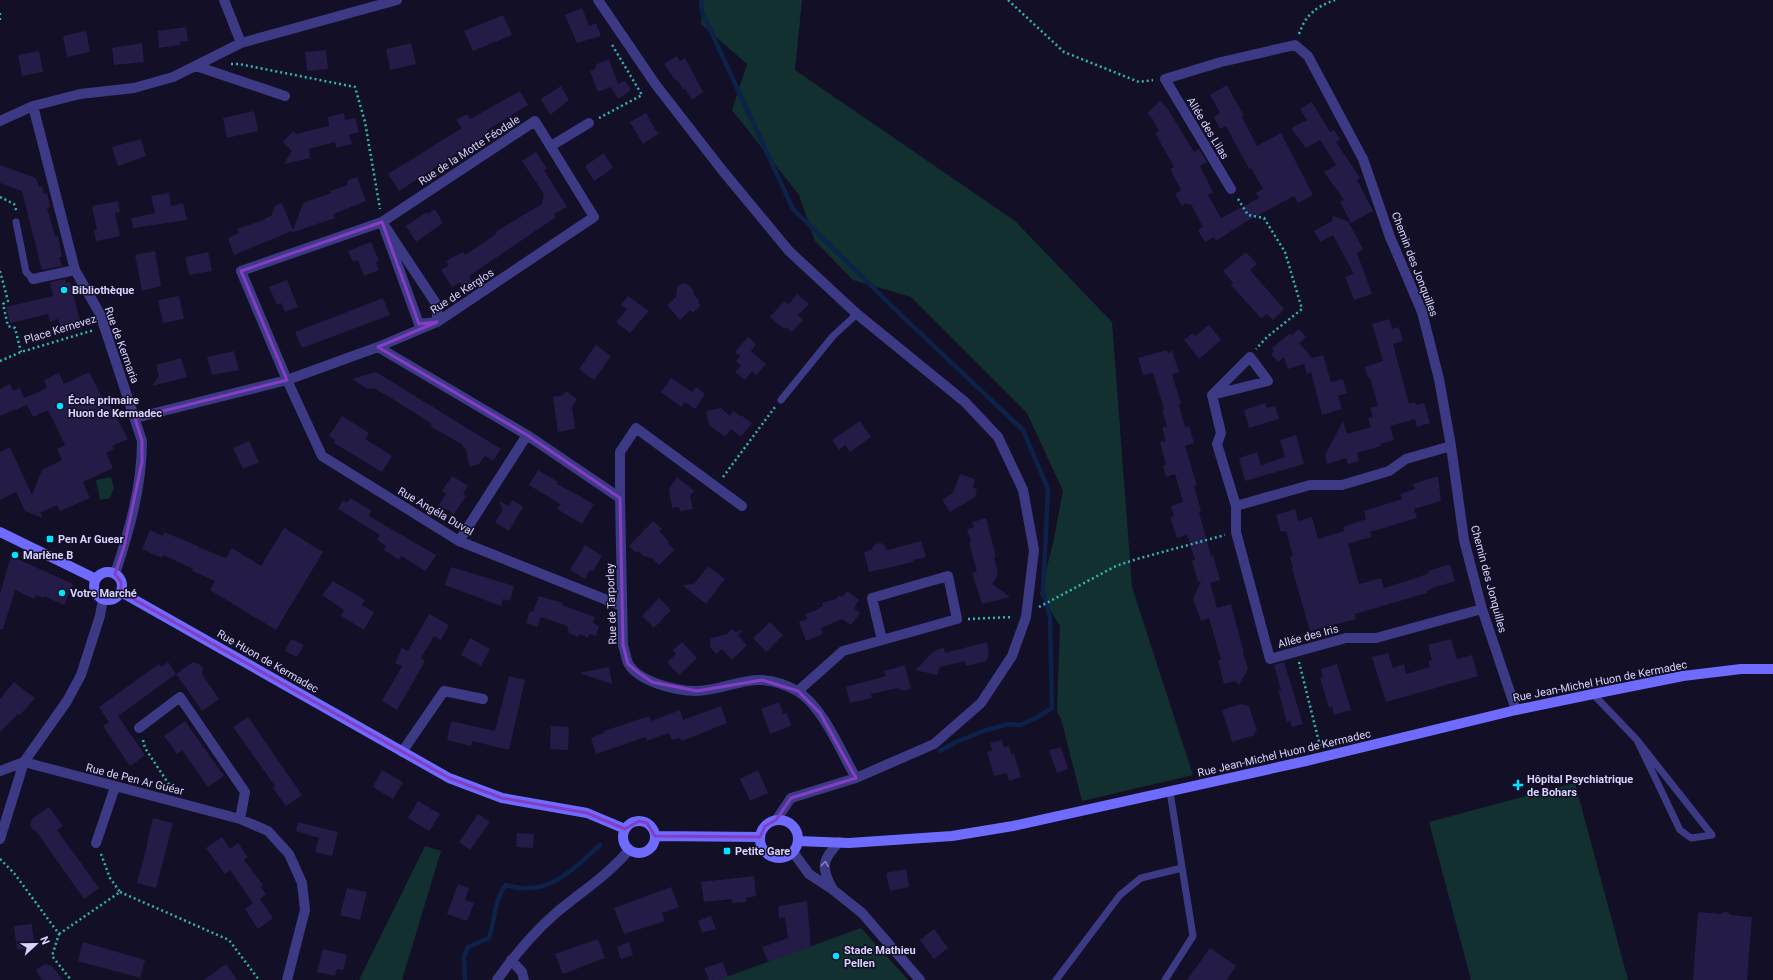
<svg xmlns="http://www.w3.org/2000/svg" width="1773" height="980" font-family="Roboto,sans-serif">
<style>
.green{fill:#12302f}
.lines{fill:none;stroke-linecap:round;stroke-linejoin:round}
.stream{stroke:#0c2248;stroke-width:4.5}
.building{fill:#241b47}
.path{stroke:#2fb8b0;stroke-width:2.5;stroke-dasharray:2 3;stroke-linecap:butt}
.lane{stroke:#3d3a85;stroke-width:7}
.street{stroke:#3d3a85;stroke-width:10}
.secondary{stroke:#6f6bff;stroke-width:10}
.oneway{stroke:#837fbc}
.marked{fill:none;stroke:#843dc5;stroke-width:3;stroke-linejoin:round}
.poi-dot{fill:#00e5ff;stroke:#130f26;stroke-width:1.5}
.labels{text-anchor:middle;stroke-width:3;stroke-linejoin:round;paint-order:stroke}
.street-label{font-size:11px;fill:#d9d4ff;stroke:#130f26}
.poi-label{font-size:11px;font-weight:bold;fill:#d9d4ff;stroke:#130f26;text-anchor:start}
</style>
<rect width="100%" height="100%" fill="#130f26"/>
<!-- green -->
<path class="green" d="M703 0H802L795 70 1015 221 1112 322 1132 587 1193 775 1082 801 1061 719 1057 712 1060 626 1040 594 1053 543 1063 491 1027 413 911 297 853 280 815 241 799 195 732 110 747 64 701 24Z
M111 477 114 488 110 498 100 500 96 480Z
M1575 783 1628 980H1471L1429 822Z
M425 846 441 851 402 980H359Z
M861 928 908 980H718Z"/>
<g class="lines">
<!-- stream -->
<path class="stream" d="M701 0 702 12 793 209 902 316 1023 430 1048 489 1043 591 1050 617 1052 708 1036 718 1020 725 1009 724 983 731 954 743 940 751
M465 980 464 957 468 947 489 938C495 921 494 899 506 885 548 898 572 870 600 845"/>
</g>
<!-- building -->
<path class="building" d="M582 8 589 26 596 23 601 36 577 43 565 15Z
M503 15 512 35 473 51 464 31Z
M186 27 188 41 180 42V45L159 48 158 31Z
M86 31 90 52 67 57 63 36Z
M142 43 144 62 114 65 112 48Z
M411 43 416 64 390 70 386 49Z
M326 50 328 69 307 71 305 52Z
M39 51 43 72 22 76 18 55Z
M677 56 680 61 685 58 703 92 692 100 685 89 683 90 678 80 676 81 664 64Z
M609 59 618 84 612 86 625 81 631 90 618 99 611 87 598 92 590 71 594 70 597 64Z
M1227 85 1244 116 1242 117 1257 146 1281 133 1313 195 1298 203 1294 196 1247 221 1216 241 1214 237 1205 242 1198 230 1203 227 1191 204 1189 205 1187 203 1182 206 1175 194 1181 190 1170 169 1174 167 1155 133 1159 131 1152 118 1147 113 1160 101 1168 109 1194 152 1199 149 1207 162 1200 166 1213 192 1208 195 1221 218 1259 198 1256 193 1263 189 1251 168 1249 169 1226 126 1220 129 1214 117 1220 113 1210 95Z
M561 86 569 100 550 115 541 99Z
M520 91 528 105 487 130 489 132 480 139 399 191 388 174 462 128 456 120 467 114 470 119Z
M1312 102 1330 132 1334 130 1340 139 1336 142 1360 178 1357 180 1373 211 1351 223 1340 202 1344 200 1324 172 1336 165 1320 140 1306 148 1291 128 1307 120 1300 109Z
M254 111 258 131 227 138 223 118Z
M344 113 345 120 355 118 359 132 349 135 352 144 336 148 335 142 309 149 310 158 284 164 292 151 283 142 293 131 296 134 329 126 328 117Z
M646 113 658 134 643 144 630 122Z
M141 139 146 156 118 166 112 147Z
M536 152 547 169 544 170 567 207 554 214 556 217 469 276 474 286 466 291 460 282 452 287 441 270 449 265 446 261 463 252 465 255 496 234 495 232 542 204 544 194 522 161Z
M604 153 613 168 594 181 585 166Z
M0 165 36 178 39 187 42 186 44 194 47 193 50 207 47 208 55 236H58L62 257H59L62 266 42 270 22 191 0 183Z
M357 177 366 201 334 214 335 218 291 233 292 231 234 255 228 238 239 233 237 229 266 219 265 218 271 216 275 206 282 203 293 230 303 203 331 193 330 191 347 185 348 180Z
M169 193 171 206 183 203 187 220 133 228 131 218 155 213 151 196Z
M118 201 120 212 115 213 120 236 96 241 94 230H97L92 206Z
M435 209 443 223 416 242 406 226 427 212 428 214Z
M1333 216 1348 221 1363 249 1357 253 1372 294 1354 300 1345 277 1354 274 1333 235 1320 242 1314 231 1332 221Z
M371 242 379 261 376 262 379 270 364 276 358 260 353 262 348 251Z
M155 251 161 286 142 291 135 255Z
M208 252 212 271 189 275 185 257Z
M1246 252 1257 264 1250 270 1284 309 1273 320 1267 314 1262 318 1260 317 1231 285 1233 283 1223 271Z
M65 279 66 283 70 282 82 329 62 334 58 319 50 322 48 314 10 323 6 307 53 296 50 282Z
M287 280 298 307 285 312 281 303 277 305 269 287Z
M686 283 694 291 693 294 699 300 698 302 701 305 693 313 690 310 680 320 667 305 676 297 677 287 681 284Z
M797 294 809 304 798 315 803 320 792 332 786 327 784 329 770 317 784 301 788 305Z
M179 296 184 319 163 323 158 300Z
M628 296 649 311 630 333 616 322 627 309 621 305Z
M383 298 390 315 302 348 295 332Z
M1389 319 1392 329 1399 327 1403 341 1393 344 1409 404 1415 402 1416 405 1424 403 1430 423 1417 427 1415 419 1390 426 1394 440 1380 444 1381 446 1357 453 1359 461 1348 464 1346 458 1327 464 1325 455 1343 421 1347 434 1371 427 1368 418 1373 417 1370 408 1378 406 1370 378H1368L1365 367 1383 361 1372 324Z
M1209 325 1221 340 1199 359 1184 340 1193 333 1195 336Z
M1299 329 1306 337 1299 343 1312 358 1323 355 1331 382 1343 379 1347 393 1338 396 1342 409 1322 415 1311 372 1307 374 1304 364 1288 369 1284 357 1278 362 1271 354 1274 351 1272 348 1290 333 1292 335Z
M748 337 756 344 751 351 766 364 756 375 752 371 745 380 735 372 741 366 736 361 740 356 735 352Z
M596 345 611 356 594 380 579 369Z
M1167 350 1168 354 1172 350 1179 372 1172 374 1181 404 1179 405 1185 427 1189 426 1194 443 1185 446 1197 486H1194L1201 511 1199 512 1211 556 1213 555 1220 580 1210 583 1217 608 1231 604 1244 653H1243L1248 669 1239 685 1235 681 1224 684 1218 660H1221L1209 618 1201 621 1193 599 1201 581 1198 582 1192 561 1195 560 1187 535 1177 538 1170 517 1174 516 1171 506 1183 502 1175 474 1166 477 1163 466 1166 465 1160 442 1166 441 1162 428 1167 426 1162 410 1164 409 1153 373 1143 375 1138 358Z
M234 351 239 370 212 375 207 357Z
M181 358 187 377 152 386 159 376 156 365Z
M89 372 102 397 105 396 128 439 112 446 114 449 106 453 113 468 83 482 90 498 60 511 57 505 40 513 43 518 25 511 16 492 0 500V452L10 447 32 495 42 470 62 460 57 449 65 445 48 410 33 417 27 405 0 416V389L10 384 13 391 20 388 24 398 47 388 44 380 59 373 64 384Z
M376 372 501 449 493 461 485 456 479 464 469 467 466 449 462 446 463 445 430 426 432 424 391 398 374 388 368 389 352 379Z
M671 378 692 392 696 387 705 394 695 409 685 402 681 407 661 392Z
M566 391 577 399 572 407 575 429 558 432 553 397 563 395Z
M1265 403 1267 408 1275 406 1279 419 1249 428 1244 410Z
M721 408 730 416 733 411 740 416 741 415 752 423 741 437 731 429 725 437 709 425 706 411Z
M342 416 369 433 365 439 392 456 382 472 334 443 335 440 329 436Z
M860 421 871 437 850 452 845 445 839 450 832 440Z
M1296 435 1304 464 1245 481 1239 458 1257 452 1261 465 1285 457 1280 440Z
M249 441 259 462 243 469 233 448Z
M538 470 558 482 557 484 594 504 582 524 557 509 560 504 529 485Z
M960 474 975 479 973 487 977 489 975 497 950 512 942 500 953 493Z
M452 476 468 486 463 494 466 496 454 514 439 505 446 494 442 491Z
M1438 476 1441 501 1414 509 1417 518 1370 532 1371 537 1348 544 1359 584 1381 578 1384 588 1416 578 1429 573 1428 571 1450 564 1455 581 1433 588 1427 591V593L1355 614 1356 619 1310 631 1292 569 1293 568 1290 557 1293 556 1286 531 1281 532 1276 515 1295 509 1298 521 1312 517 1318 539 1344 531 1343 527 1366 519 1364 511 1402 499 1400 494 1415 489 1413 484Z
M677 477 694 491 690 496 693 509 680 511 679 507 672 508 669 489Z
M350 498 372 511 369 516 436 555 426 571 401 556 399 560 384 550 386 546 377 540 380 535 338 509 343 500 347 503Z
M513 500 523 507 509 531 495 522 503 510 499 501 509 506Z
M986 518 996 557H994L998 574 992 584 1010 597 982 604 972 573 977 572 969 543 971 542 967 529 974 527 972 522Z
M653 521 662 529 659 531 669 542 668 543 674 550 659 565 652 558 643 556 638 551 636 553 629 546Z
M284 528 323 552 276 630 210 590 215 581 192 571 193 569 163 555 162 558 142 549 150 530 163 536 164 532 198 546V547L226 558 232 548 261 566Z
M921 541 926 557 913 560V562L869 572 864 552 871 550 875 544 881 543 885 546 887 550Z
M585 545 602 556 593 571 590 570 585 579 570 570Z
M11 556 73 584 64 605 44 596V598L36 595 34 599 15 590 3 629H0V594Z
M708 566 725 579 706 604 682 585 694 584Z
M451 567 514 586 510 601 503 599 501 606 445 585Z
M333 581 365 600 362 605 374 612 364 630 341 616 344 610 322 595Z
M847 591 859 600 854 608 860 613 851 625 842 619 821 628 823 634 806 641 799 622 807 619 806 614 816 610 823 606 822 603 836 599 839 595 842 597Z
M539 596 563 603 562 605 595 617 593 623 599 626 596 636 589 634 588 638 579 634 578 637 569 633 567 626 541 617 537 627 526 623 530 611 533 612Z
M659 598 671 610 654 628 642 616Z
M429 614 449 625 441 640 434 636 421 658 425 661 397 710 382 701 402 666 395 663 402 648 408 651Z
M770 622 783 635 766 652 753 638Z
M732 629 735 632 743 630 738 635 747 645 732 660 722 649 716 654 710 647 711 638 727 634Z
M470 638 490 649 481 666 461 655Z
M291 639 304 645 297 657 285 651Z
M1451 639 1457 659 1472 655 1478 676 1386 702 1372 657 1388 653 1393 668 1404 664 1406 674 1430 667 1428 661 1432 660 1428 645Z
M682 642 697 658 679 675 667 662 676 654 673 650Z
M987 642 989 654 986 661 966 666 965 661 940 667 937 675 915 670 934 651 944 648 945 653Z
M168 662 176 674 193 662 199 664 203 669 202 674 219 699 202 711 176 674 118 716 145 755 130 766 103 726 109 722 99 707 159 664 161 667Z
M1284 662 1303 724 1292 727 1290 721 1287 722 1278 690H1281L1274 665Z
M1337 664 1351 710 1334 715 1332 707 1329 708 1320 678 1323 677 1321 669Z
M905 665 911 689 903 691 898 688 871 694 872 698 850 703 846 687 886 676 884 671Z
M609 667 612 684 579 673Z
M509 676 525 680 509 750 472 741 471 746 447 740 451 721 495 731Z
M14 682 35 698 20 715 18 714 0 732V699Z
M779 702 783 714 787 713 791 726 770 734 761 709Z
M1241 704 1249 706 1257 731 1254 732 1255 735 1232 742 1222 710Z
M721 706 727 723 682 741 680 738 672 740 669 733 647 741 646 737 596 754 591 738 604 733V731L649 716 651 721 680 710 683 720Z
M248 717 302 795 286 806 273 788 275 786 233 727Z
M185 721 224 776 208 787 182 750 177 754 164 736Z
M551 726 569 727 568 750 550 749Z
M1002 740 1004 747 1009 746 1011 754H1014L1021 777 1009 781 1007 773 994 776 987 752 992 750 990 743Z
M1061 747 1068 769 1057 773 1049 750Z
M382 770 403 782 393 799 373 787Z
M758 770 768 793 750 801 740 779Z
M418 801 440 814 429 831 408 818Z
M49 807 63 826 57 830 99 888 84 899 36 831 33 830 30 825 32 819Z
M478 814 490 822 470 850 459 842Z
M153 818 173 823 156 888 137 883 148 842H147Z
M298 822 338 832 332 856 315 852 319 838 296 831Z
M517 833 534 834 533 848 516 847Z
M222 837 230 849 238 843 248 857 244 860 263 885 261 887 266 894 260 899 273 918 258 929 245 909 253 903 230 870 225 874 206 848Z
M906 869 909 887 890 891 886 873Z
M754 876 756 896 746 898V902L732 903V899L704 902 701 882Z
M458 884 469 888 465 900 474 903 467 921 447 914Z
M671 887 679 907 662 913 665 921 624 934 614 908Z
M347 888 367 892 360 920 340 915Z
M807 901 811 947 768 962 762 947 788 938 785 917 779 918 778 906Z
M1726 911 1731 915 1752 917 1747 980H1693L1698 912 1720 914Z
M711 916 716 929 702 933 698 921Z
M32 924 34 943 38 947 35 948V950L28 948 17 950 14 926Z
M934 929 948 948 934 959 920 940Z
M598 939 605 958 563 974 555 954Z
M83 942 145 960 140 978 78 961Z
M629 942 633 955 621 959 617 947Z
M1210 948 1236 966 1227 980H1187Z
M323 949 347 955 343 970 337 969 335 976 317 972Z
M723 962 728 977 718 980H709L704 968Z
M45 964 52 966 63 980H42L36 970Z
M226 964 237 980H204Z"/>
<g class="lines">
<!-- path -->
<path class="path" d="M1008 0 1064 52 1139 82 1153 80
M0 13V20
M1299 34C1306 14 1316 7 1335 0
M231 64H239L355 87 365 122 380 209
M599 118 642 95 611 43
M0 197 14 204 17 212
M1238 199 1248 215 1264 218 1285 252 1302 309 1267 337 1256 349
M0 271 8 301 3 304 8 326 15 328 21 352
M0 361 21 352 94 330
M723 477 775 407
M1039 607 1116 566 1137 559 1225 535
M968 619 1013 617
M1299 662 1320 746
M143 740 145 748 172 789
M0 859 14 873 59 934 52 956 71 980
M120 892 229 940 259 980
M59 934 120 892 110 878 101 854"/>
<!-- lane -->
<path class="lane" d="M16 222 26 272 33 279
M781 400 833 336 857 314
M1593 694 1637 740 1680 830 1691 838 1712 835 1637 740
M1056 980 1120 895 1141 878 1182 868
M1165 980 1193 936 1170 792"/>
<!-- street -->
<path class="street" d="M224 0 241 43
M598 0 656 85 722 170 789 251 857 314 965 402 998 437 1023 490 1034 550 1026 617 1012 656 981 703 934 744 856 778 791 798 776 820
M196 66 285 96
M33 106 75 270 100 314 142 441C142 486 129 532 115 574
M0 121 33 106 80 94 134 88 173 77 241 43 397 0
M551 146 589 123
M1231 189 1165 79 1221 62 1295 45 1308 56 1363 159 1390 237 1422 312 1439 379 1451 446 1464 540 1482 609 1516 710
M382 222 437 305V322L419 324Z
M33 279 75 270
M378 347 527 435 620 498 623 645C625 651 626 658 628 663 638 682 677 691 696 691 718 691 740 679 762 680 774 681 787 685 797 691 822 705 841 752 856 778
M1212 395 1250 357 1268 381 1212 395 1221 433 1217 444 1236 506V532L1270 659 1346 638H1376L1482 609
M135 418 287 380 378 347 437 322 594 217 535 121 382 222 241 271 287 380 322 456 459 541 622 606
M620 498V452L636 428 742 506
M1236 506 1310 485H1342L1389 471 1406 459 1451 446
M459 541 527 435
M798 691 843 651 957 619 948 576 872 598 882 640
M139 728 180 697 245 792 240 819
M402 752 444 691 483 699
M0 771 24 762 240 819 268 831 289 854 302 883 305 910 287 980
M0 839 24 762 67 701 81 675 100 616 103 599
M96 843 115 787
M793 852 809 874 832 889 862 913 920 980
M832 888C820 866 823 859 839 842
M511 960 522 972 524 980
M497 980C514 956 534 932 556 913 581 892 608 875 629 850"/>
<!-- secondary -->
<path class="secondary" d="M0 532 96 579
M94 586a14 14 0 1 1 28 0a14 14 0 1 1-28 0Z
M121 592 449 778 502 798 587 813 625 829
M760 839a19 19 0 1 1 38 0a19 19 0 1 1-38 0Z
M623 837a16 16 0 1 1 32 0a16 16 0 1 1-32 0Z
M655 836 760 837
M798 841 849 843 952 836 1013 826 1306 761 1516 710 1593 694 1683 676 1741 669H1773"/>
</g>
<!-- one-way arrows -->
<defs><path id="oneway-chevron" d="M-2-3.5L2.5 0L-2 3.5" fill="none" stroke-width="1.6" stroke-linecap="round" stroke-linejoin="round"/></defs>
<use class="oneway" href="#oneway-chevron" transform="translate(825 864) rotate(-84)"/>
<!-- marked area -->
<path class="marked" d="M382 222 419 324 437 322 378 347 527 435 620 498 623 645 628 664 639 673 652 682 697 691 762 680 798 691 820 713 856 778 791 798 776 820 765 826 760 837 655 836 647 823 639 821 625 829 587 813 502 798 449 778 121 592V582L115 574 124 547 142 462V441L135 418 287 380 241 271Z"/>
<!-- markers -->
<g class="poi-dot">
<circle cx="64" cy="290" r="4"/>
<circle cx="60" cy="406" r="4"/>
<rect x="46" y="535" width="8" height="8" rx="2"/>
<circle cx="15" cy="555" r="4"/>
<circle cx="62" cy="593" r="4"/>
<path d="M1516 779h4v4h4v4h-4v4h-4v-4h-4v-4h4z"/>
<rect x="723" y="847" width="8" height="8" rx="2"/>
<circle cx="836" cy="956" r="4"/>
</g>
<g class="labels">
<!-- street labels -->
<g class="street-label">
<text transform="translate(1208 128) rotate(59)" y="4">Allée des Lilas</text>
<text transform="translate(469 150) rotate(-33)" y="4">Rue de la Motte Féodale</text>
<text transform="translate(1415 264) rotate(69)" y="4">Chemin des Jonquilles</text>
<text transform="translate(462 291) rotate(-33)" y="4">Rue de Kerglos</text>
<text transform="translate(60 329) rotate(-17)" y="4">Place Kernevez</text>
<text transform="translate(122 345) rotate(70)" y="4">Rue de Kermaria</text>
<text transform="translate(436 511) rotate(30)" y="4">Rue Angéla Duval</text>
<text transform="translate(1489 579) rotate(75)" y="4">Chemin des Jonquilles</text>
<text transform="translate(611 604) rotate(-92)" y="4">Rue de Tarporley</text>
<text transform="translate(1308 636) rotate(-15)" y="4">Allée des Iris</text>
<text transform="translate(268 661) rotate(30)" y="4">Rue Huon de Kermadec</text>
<text transform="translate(1600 681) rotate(-11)" y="4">Rue Jean-Michel Huon de Kermadec</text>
<text transform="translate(1284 753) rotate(-13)" y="4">Rue Jean-Michel Huon de Kermadec</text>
<text transform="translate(135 779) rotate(14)" y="4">Rue de Pen Ar Guéar</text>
</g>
<!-- poi labels -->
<g class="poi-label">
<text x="72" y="294">Bibliothèque</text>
<text x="68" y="404">École primaire<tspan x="68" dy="13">Huon de Kermadec</tspan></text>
<text x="58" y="543">Pen Ar Guear</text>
<text x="23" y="559">Marlène B</text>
<text x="70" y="597">Votre Marché</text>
<text x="1527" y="783">Hôpital Psychiatrique<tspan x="1527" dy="13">de Bohars</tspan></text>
<text x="735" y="855">Petite Gare</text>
<text x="844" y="954">Stade Mathieu<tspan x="844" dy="13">Pellen</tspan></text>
</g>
</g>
<!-- north arrow -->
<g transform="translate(36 944) rotate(68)" stroke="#130f26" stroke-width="3" paint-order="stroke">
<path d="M0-3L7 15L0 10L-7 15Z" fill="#d9d4ff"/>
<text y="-6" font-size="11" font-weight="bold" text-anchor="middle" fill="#d9d4ff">N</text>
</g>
</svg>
